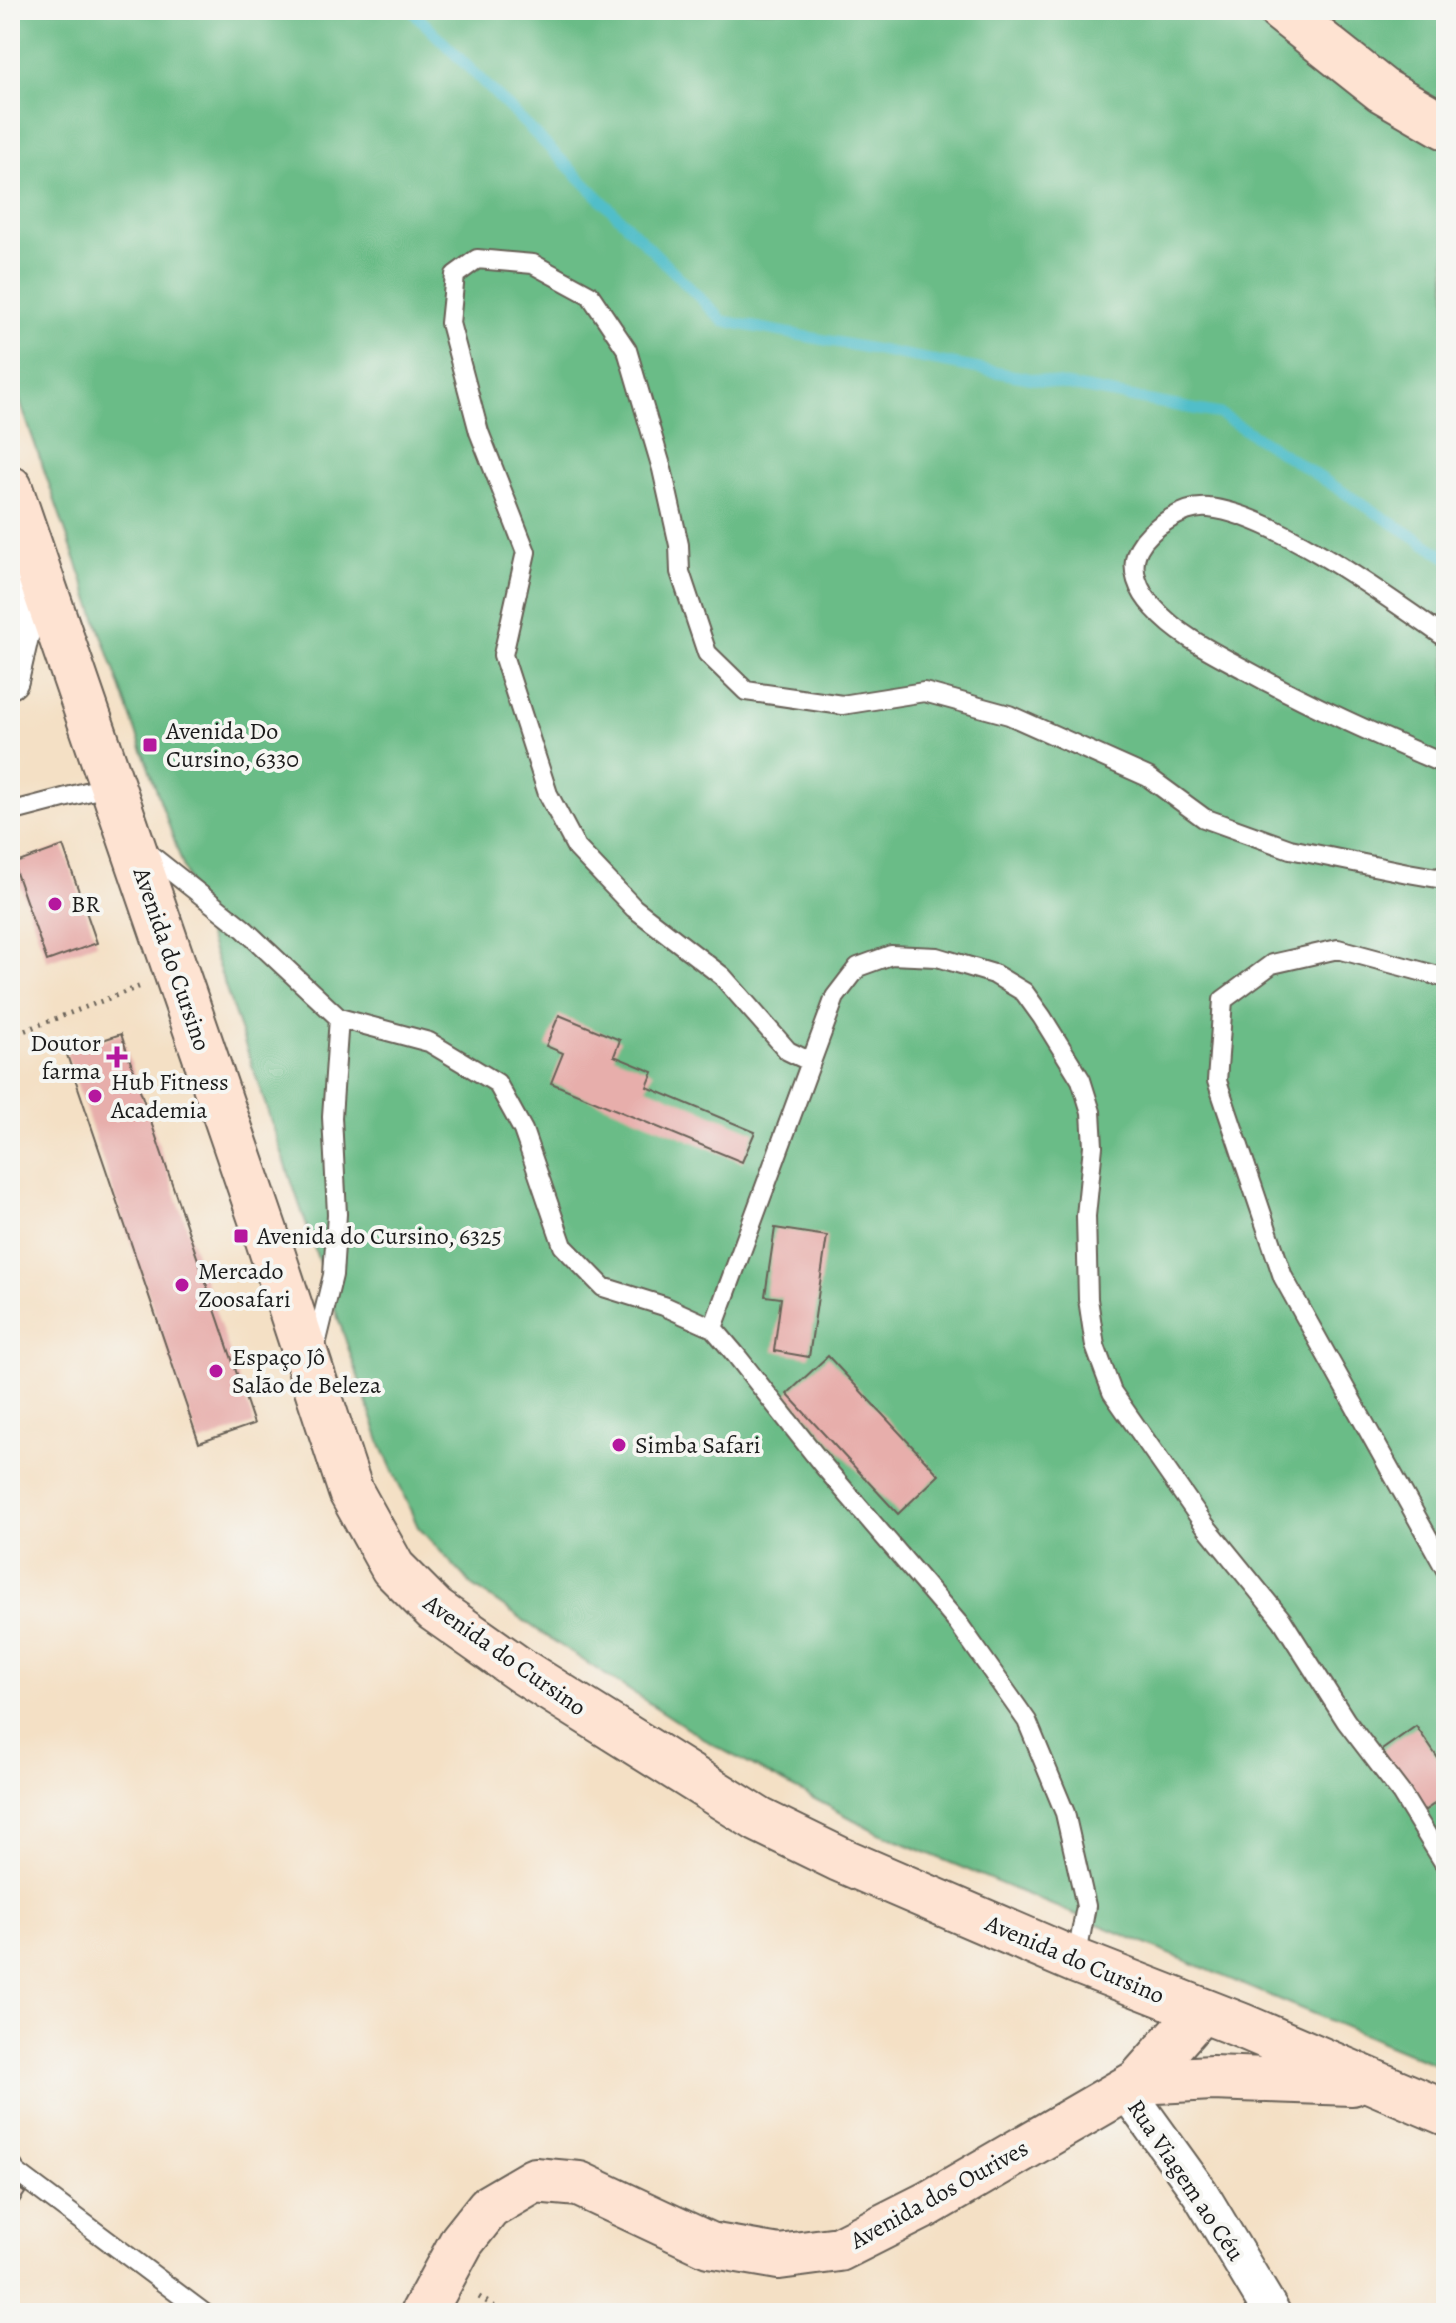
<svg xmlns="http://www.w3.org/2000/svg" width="1456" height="2323" font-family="Alegreya,serif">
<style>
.forest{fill:#6bbc87;stroke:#446c52;stroke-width:2}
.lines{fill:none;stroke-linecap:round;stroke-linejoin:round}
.stream{stroke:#51bec9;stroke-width:11}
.building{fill:#e7aeab}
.lane-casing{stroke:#686157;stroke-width:22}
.street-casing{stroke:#686157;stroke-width:40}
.secondary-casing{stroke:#686157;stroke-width:48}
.path{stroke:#686157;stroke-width:5;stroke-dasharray:2 6;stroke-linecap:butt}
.lane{stroke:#fff;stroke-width:18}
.street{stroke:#fff;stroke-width:36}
.secondary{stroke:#fee3d2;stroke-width:44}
.poi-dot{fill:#b5179e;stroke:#f6f6f2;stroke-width:3}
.labels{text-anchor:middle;stroke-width:8;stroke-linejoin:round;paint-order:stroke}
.poi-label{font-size:24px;fill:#1c1c1c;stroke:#f6f6f2;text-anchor:start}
.street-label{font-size:24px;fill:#1c1c1c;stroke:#f6f6f2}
</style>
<rect width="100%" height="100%" fill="#f6f6f2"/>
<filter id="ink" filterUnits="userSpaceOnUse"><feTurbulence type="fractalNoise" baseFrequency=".0125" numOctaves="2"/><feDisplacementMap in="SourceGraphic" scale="16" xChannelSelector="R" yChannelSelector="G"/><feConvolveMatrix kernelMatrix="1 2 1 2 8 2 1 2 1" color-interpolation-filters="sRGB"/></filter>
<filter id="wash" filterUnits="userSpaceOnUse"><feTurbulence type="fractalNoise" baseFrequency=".006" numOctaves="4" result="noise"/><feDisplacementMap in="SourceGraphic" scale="32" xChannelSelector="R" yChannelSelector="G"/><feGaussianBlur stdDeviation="1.8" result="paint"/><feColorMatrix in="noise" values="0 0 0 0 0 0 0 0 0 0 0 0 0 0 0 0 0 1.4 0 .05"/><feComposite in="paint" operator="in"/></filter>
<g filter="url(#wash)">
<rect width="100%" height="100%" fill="#f4e0c5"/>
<!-- forest -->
<path class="forest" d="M10 10H1446V2069L879 1833 715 1746 552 1640 472 1585 418 1527 382 1447 220 971 10 373Z"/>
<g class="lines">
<!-- stream -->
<path class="stream" d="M411 10 723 321 1220 414 1446 557"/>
</g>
<g id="blocks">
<!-- building -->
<path class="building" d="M63 846 97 943 47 961 13 864Z
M559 1015 620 1040 614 1056 653 1072 647 1087 755 1132 742 1162 551 1083 563 1053 546 1046Z
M121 1034 254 1424 199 1443 66 1052Z
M775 1228 827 1236 809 1357 774 1351 781 1298 765 1296Z
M828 1356 939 1475 898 1514 787 1394Z
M1416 1726 1446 1770V1796L1421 1813 1379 1752Z
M10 2182 25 2193 10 2215Z"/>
</g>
</g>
<g filter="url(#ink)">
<use href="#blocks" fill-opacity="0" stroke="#686157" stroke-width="2"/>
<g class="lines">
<defs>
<path id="lane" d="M1446 638C1390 599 1274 514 1209 508 1184 505 1150 528 1139 548 1128 569 1139 592 1154 608 1179 636 1211 651 1244 669 1309 705 1377 735 1446 765
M10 812 113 785
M143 849 244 929 339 1018 429 1042 497 1083 523 1130 563 1246 603 1287 664 1306 713 1328 736 1355 822 1464 958 1623 1027 1721 1065 1813 1086 1906 1076 1961
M1446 978 1338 949 1272 964 1223 1000 1217 1081 1283 1277 1446 1570
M811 1062 788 1051 722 976 634 908 576 847 548 794 503 655 526 552 479 432 450 323 455 275 477 259 533 264 590 295 627 350 662 469 679 545 680 572 707 653 746 691 842 705 924 692 1009 715 1148 777 1204 818 1290 849 1408 873 1437 878 1446 875
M713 1328 835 997 858 967 891 955 937 957 994 974 1024 992 1042 1017 1081 1080 1091 1112 1093 1146 1086 1216 1088 1299 1095 1346 1112 1392 1204 1524 1282 1620 1346 1721 1401 1793 1446 1866
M315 1349 333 1275 337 1214 332 1117 339 1018
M10 2162 16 2172 204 2313"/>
<path id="street" d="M10 680 36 567
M1125 2089 1200 2193 1272 2313"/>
<path id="secondary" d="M1281 10 1382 90 1446 127
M10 488 265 1231 351 1492 393 1568 435 1610 523 1672 759 1820 839 1859 1076 1961 1240 2025 1446 2113
M1138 2082 1201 2011
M423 2313 462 2241 489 2207 535 2180 579 2184 709 2245 779 2257 839 2249 928 2204 1138 2082 1212 2078 1352 2083"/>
</defs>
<!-- lane casing -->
<use href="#lane" class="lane-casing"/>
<!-- street casing -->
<use href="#street" class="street-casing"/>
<!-- secondary casing -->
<use href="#secondary" class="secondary-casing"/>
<!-- path -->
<path class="path" d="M10 1036 141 986
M479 2297 505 2313"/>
<!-- lane -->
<use href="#lane" class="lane"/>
<!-- street -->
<use href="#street" class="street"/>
<!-- secondary -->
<use href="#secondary" class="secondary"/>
</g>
</g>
<!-- markers -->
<g class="poi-dot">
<rect x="142" y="737" width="16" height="16" rx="4"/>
<circle cx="55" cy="904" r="8"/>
<path d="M113 1045h8v8h8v8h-8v8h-8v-8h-8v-8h8z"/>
<circle cx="95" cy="1096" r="8"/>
<rect x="233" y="1228" width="16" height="16" rx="4"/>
<circle cx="182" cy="1285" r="8"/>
<circle cx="216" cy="1371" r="8"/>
<circle cx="619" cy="1445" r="8"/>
</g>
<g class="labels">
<!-- poi labels -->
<g class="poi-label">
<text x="166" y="739">Avenida Do<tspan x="166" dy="28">Cursino, 6330</tspan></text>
<text x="71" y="912">BR</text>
<text x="101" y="1051" text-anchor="end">Doutor<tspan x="101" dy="28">farma</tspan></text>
<text x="111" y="1090">Hub Fitness<tspan x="111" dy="28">Academia</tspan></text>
<text x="257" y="1244">Avenida do Cursino, 6325</text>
<text x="198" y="1279">Mercado<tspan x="198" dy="28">Zoosafari</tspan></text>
<text x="232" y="1365">Espaço Jô<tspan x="232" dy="28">Salão de Beleza</tspan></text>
<text x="635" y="1453">Simba Safari</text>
</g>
<!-- street labels -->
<g class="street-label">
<text transform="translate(172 959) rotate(71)" y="8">Avenida do Cursino</text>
<text transform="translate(505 1655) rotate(35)" y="8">Avenida do Cursino</text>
<text transform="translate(1075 1959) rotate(23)" y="8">Avenida do Cursino</text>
<text transform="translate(1186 2180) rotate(56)" y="8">Rua Viagem ao Céu</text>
<text transform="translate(939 2194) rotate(-29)" y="8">Avenida dos Ourives</text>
</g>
</g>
<!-- margin -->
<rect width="1456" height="2323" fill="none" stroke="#f6f6f2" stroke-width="40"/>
</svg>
